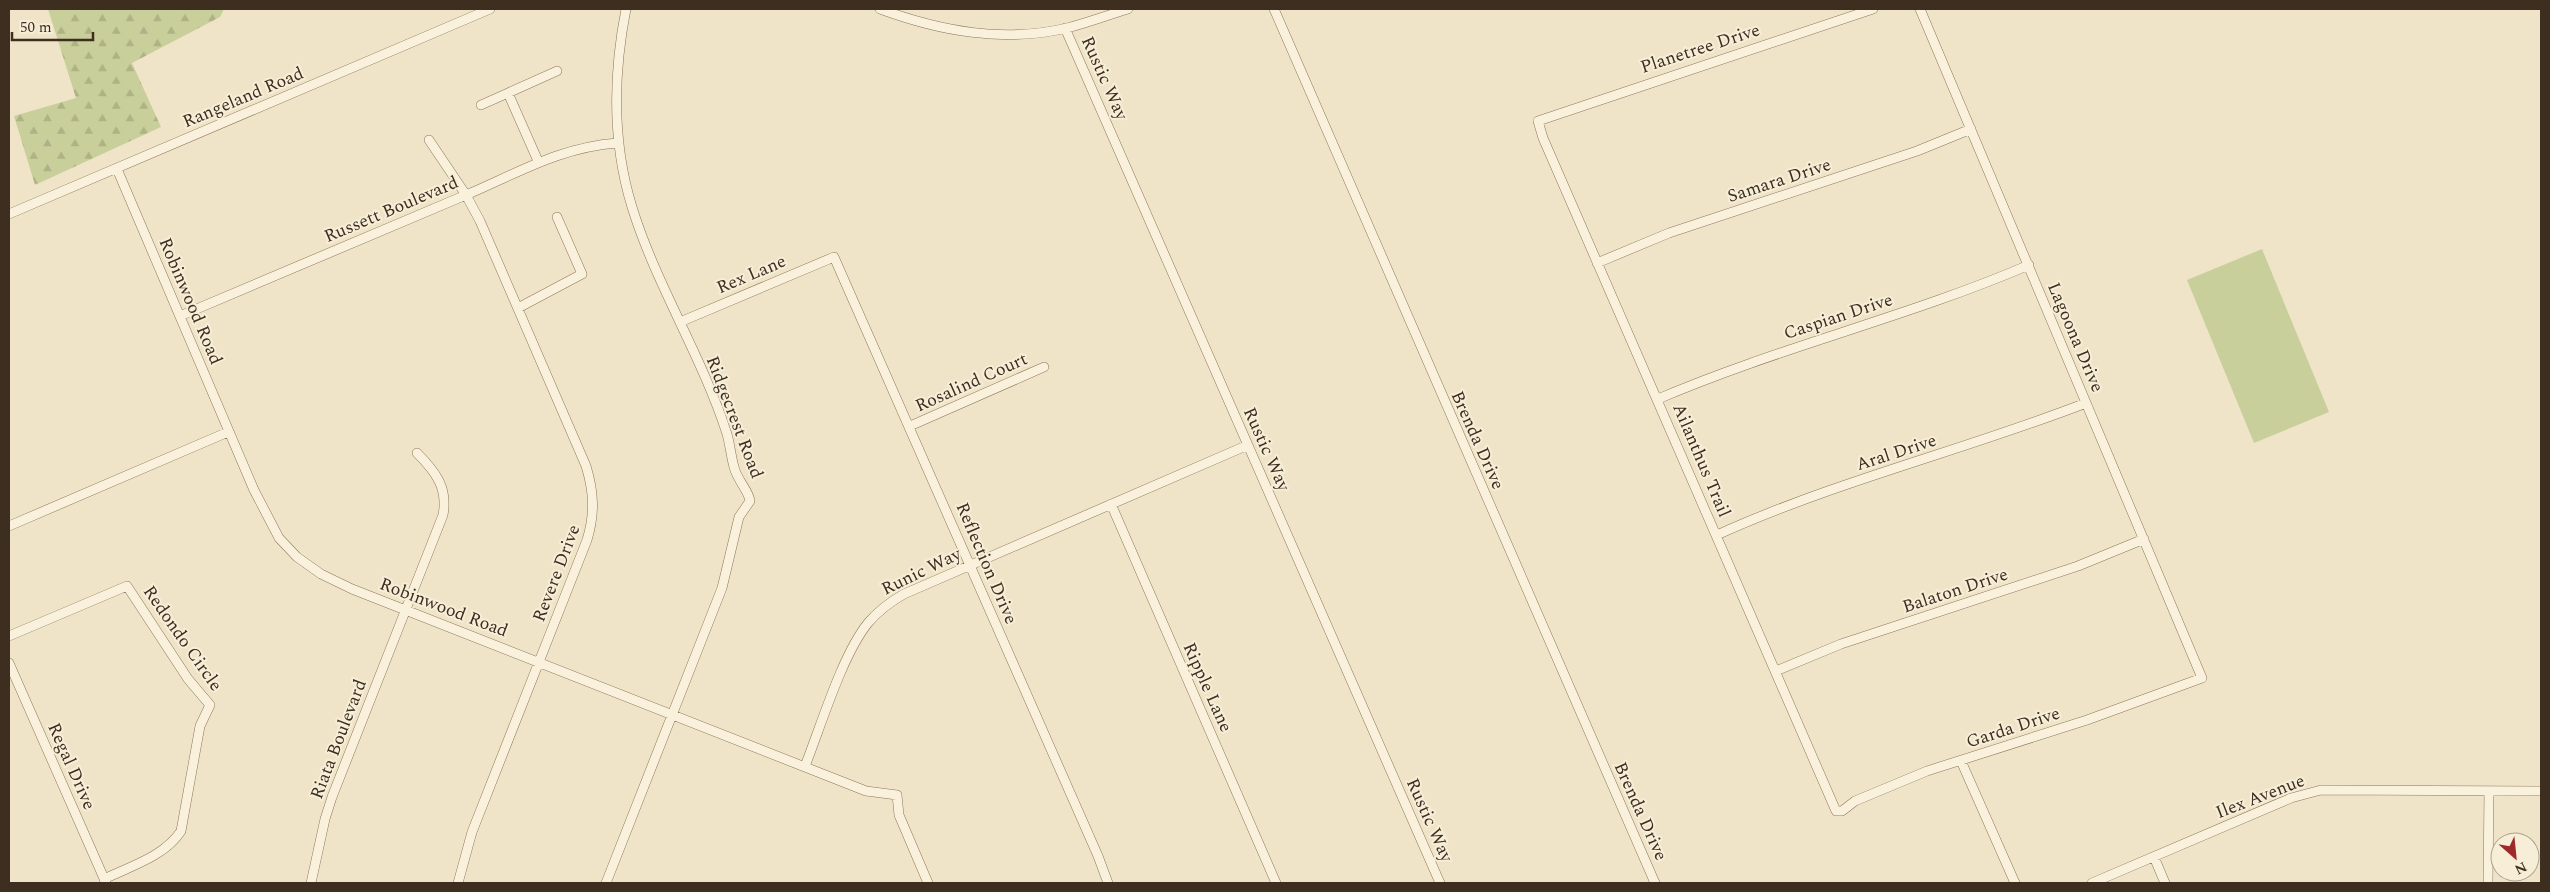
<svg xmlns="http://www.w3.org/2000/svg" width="2550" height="892" font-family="Spectral,serif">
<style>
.green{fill:#c9cf9b}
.forest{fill:url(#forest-firs)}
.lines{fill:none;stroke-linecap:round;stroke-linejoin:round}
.street-casing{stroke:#8d765c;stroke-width:10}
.street{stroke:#faf1dc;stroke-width:9}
.labels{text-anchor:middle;stroke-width:4;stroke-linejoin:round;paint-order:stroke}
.street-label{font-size:18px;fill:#3d2e20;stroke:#f7eed8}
</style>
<defs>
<pattern id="forest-firs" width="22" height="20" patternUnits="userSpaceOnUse" patternTransform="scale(1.25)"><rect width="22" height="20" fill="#c9cf9b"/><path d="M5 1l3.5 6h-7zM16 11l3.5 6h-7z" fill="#aeb285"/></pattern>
</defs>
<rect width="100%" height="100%" fill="#f0e4c8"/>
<!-- green -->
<path class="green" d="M2262 249 2329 412 2254 443 2187 280Z"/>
<!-- forest -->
<path class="forest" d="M48 9H224L220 17 132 63 161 127 35 185 14 116 76 98Z"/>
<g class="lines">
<defs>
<path id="street" d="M880 9C940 31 1003 43 1067 28 1087 23 1108 15 1128 9
M1274 9 1655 883
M1873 9 1538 121 1543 138 1836 811H1842L1855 801 1927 771 2087 720 2202 678 1920 9
M1065 28 1440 883
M481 105 508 93
M429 140 466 195 480 221 586 466C594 492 595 514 587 540L472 832 458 883
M538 161 508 93 557 71
M117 169 254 490 279 538 297 557 321 574 352 589 866 791 897 795 899 815 928 883
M9 214 490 9
M1597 263 1669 233 1917 151 1971 129
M518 308 582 274 557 217
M180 316C275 276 370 235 466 195 518 173 560 147 618 143
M680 322 834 257 1098 856 1108 883
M1658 399C1779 347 1908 317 2029 265
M910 426 1044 367
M1111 504 1276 883
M9 526 228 432
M1717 535C1836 481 1965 450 2086 403
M9 636 127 586 188 679 210 705 200 726 181 831C165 856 131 866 104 879
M9 663 106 883
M1776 671 1841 644 2078 566 2144 539
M1961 761 2015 883
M805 766C821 726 842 655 868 623 878 611 890 602 904 594L1248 445
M2154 857 2165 883
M311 883 325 819 332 797 443 515C448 488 436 472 417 453
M606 883 722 588 739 517 750 501C749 491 737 480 734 467 731 456 730 445 727 434 702 356 656 285 632 207 612 142 613 75 626 9
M2092 883 2291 798 2321 790 2541 791
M2488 883 2489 791"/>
</defs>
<!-- street casing -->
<use href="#street" class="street-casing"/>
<!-- street -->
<use href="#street" class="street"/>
</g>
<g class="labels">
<!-- street labels -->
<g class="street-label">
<text transform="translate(1700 48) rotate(-18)" y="6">Planetree Drive</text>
<text transform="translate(1105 78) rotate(66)" y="6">Rustic Way</text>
<text transform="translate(243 97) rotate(-23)" y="6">Rangeland Road</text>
<text transform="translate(1779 180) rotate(-18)" y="6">Samara Drive</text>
<text transform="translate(391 209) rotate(-23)" y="6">Russett Boulevard</text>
<text transform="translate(751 274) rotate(-23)" y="6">Rex Lane</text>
<text transform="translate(191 301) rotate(67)" y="6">Robinwood Road</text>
<text transform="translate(1838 316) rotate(-18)" y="6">Caspian Drive</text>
<text transform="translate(2076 337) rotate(67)" y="6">Lagoona Drive</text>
<text transform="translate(971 382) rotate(-24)" y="6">Rosalind Court</text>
<text transform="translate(735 417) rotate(69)" y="6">Ridgecrest Road</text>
<text transform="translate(1478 440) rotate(66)" y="6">Brenda Drive</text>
<text transform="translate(1267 449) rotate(66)" y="6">Rustic Way</text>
<text transform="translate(1896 452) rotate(-18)" y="6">Aral Drive</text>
<text transform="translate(1702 460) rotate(67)" y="6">Ailanthus Trail</text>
<text transform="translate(987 563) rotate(67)" y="6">Reflection Drive</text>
<text transform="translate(921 571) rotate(-26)" y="6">Runic Way</text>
<text transform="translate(556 573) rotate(-69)" y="6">Revere Drive</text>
<text transform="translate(1955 590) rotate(-18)" y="6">Balaton Drive</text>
<text transform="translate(444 607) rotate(21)" y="6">Robinwood Road</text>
<text transform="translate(183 638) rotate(55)" y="6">Redondo Circle</text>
<text transform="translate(1208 687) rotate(66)" y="6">Ripple Lane</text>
<text transform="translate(2013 727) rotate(-18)" y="6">Garda Drive</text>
<text transform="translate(338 739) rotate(-69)" y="6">Riata Boulevard</text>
<text transform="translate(72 766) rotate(66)" y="6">Regal Drive</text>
<text transform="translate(2260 796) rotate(-21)" y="6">Ilex Avenue</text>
<text transform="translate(1641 811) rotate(66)" y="6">Brenda Drive</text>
<text transform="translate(1430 820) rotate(66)" y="6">Rustic Way</text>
</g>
</g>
<!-- border -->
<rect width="2550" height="892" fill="none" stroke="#3d2e20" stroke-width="20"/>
<!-- north arrow -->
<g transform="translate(2515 857) rotate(153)"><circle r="24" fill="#f7eed8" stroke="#ada18e"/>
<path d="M0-4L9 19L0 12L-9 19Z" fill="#9e2a2b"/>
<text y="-8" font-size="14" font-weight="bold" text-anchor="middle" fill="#3d2e20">N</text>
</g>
<!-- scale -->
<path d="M12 32v8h81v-8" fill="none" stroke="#3d2e20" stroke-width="2.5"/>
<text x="20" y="32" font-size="15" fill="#3d2e20" stroke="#f7eed8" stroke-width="4" paint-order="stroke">50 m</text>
</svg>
